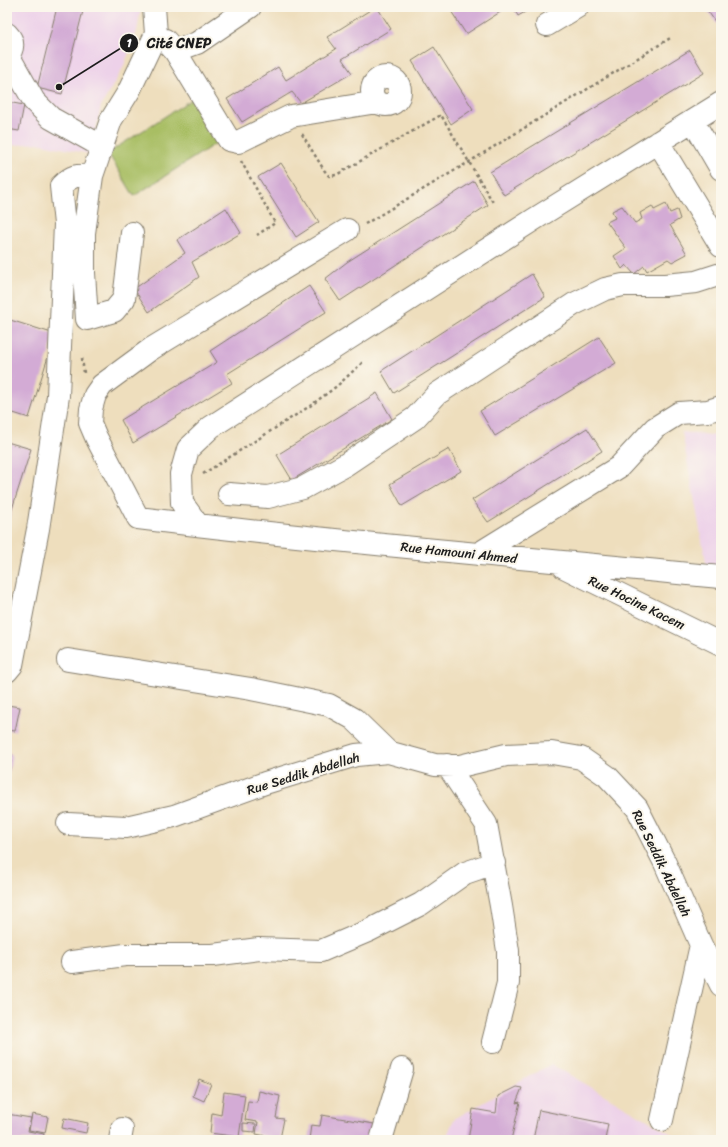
<svg xmlns="http://www.w3.org/2000/svg" width="728" height="1147" font-family="Sriracha,sans-serif">
<style>
.built{fill:#edd1e9}
.green{fill:#a8be63;stroke:#626d40}
.building{fill:#d3abd5}
.lines{fill:none;stroke-linecap:round;stroke-linejoin:round}
.minor-casing{stroke:#857d6c;stroke-width:24}
.path{stroke:#857d6c;stroke-width:2.5;stroke-dasharray:3 3;stroke-linecap:butt}
.minor{stroke:#fff;stroke-width:22}
.labels{text-anchor:middle;stroke-width:4;stroke-linejoin:round;paint-order:stroke}
.street-label{font-size:13px;fill:#1c1c1c;stroke:#fbf7ec}
.leader{fill:none;stroke:#1c1c1c;stroke-width:1.5}
.callout-dot{fill:#1c1c1c;stroke:#fbf7ec;stroke-width:1.5}
.mark-label{font-size:12px;text-anchor:middle;font-weight:bold;fill:#fff}
.callout-label{font-size:14px;text-anchor:middle;font-weight:bold;fill:#1c1c1c;stroke:#fbf7ec;stroke-width:4;stroke-linejoin:round;paint-order:stroke}
</style>
<rect width="100%" height="100%" fill="#fbf7ec"/>
<filter id="ink" filterUnits="userSpaceOnUse"><feTurbulence type="fractalNoise" baseFrequency=".025" numOctaves="2"/><feDisplacementMap in="SourceGraphic" scale="8" xChannelSelector="R" yChannelSelector="G"/><feConvolveMatrix kernelMatrix="1 2 1 2 8 2 1 2 1" color-interpolation-filters="sRGB"/></filter>
<filter id="wash" filterUnits="userSpaceOnUse"><feTurbulence type="fractalNoise" baseFrequency=".012" numOctaves="4" result="noise"/><feDisplacementMap in="SourceGraphic" scale="16" xChannelSelector="R" yChannelSelector="G"/><feGaussianBlur stdDeviation="0.9" result="paint"/><feColorMatrix in="noise" values="0 0 0 0 0 0 0 0 0 0 0 0 0 0 0 0 0 1.4 0 .05"/><feComposite in="paint" operator="in"/></filter>
<g filter="url(#wash)">
<rect width="100%" height="100%" fill="#eedebd"/>
<!-- built -->
<path class="built" d="M7 7H141L137 31 123 68 101 106 90 154 37 143 7 146Z
M682 432 721 436V569L707 568Z
M551 1064 682 1140H445L454 1119Z"/>
<!-- green -->
<path class="green" d="M192 99 218 142 134 196 108 153Z"/>
<g id="blocks">
<!-- building -->
<path class="building" d="M57 7H84L62 94 37 88Z
M375 7H377L391 29 342 59 352 73 301 103 292 92 242 122 227 99 278 67 286 80 336 49 327 37Z
M458 7H508L466 34 451 11Z
M513 7H534L518 16Z
M705 7H721V30Z
M434 47 473 109 451 124 412 61Z
M690 50 704 73 504 195 490 172Z
M7 102 24 105 19 131 7 129Z
M281 163 319 222 296 237 258 177Z
M474 181 488 205 340 301 325 279 347 262Z
M666 204 670 213 677 210 680 219 670 225 687 254 672 262 668 259 647 271 644 266 634 274 626 265 622 269 614 256 626 248 607 222 615 218 612 211 622 206 635 223 642 219 640 213 652 206 654 210Z
M226 208 241 233 192 262 199 277 149 312 134 289 185 253 177 240Z
M532 274 545 297 394 393 381 371Z
M309 286 326 312 227 374 232 383 133 443 121 420 217 362 210 351Z
M7 319 55 334 29 418 7 411Z
M599 337 616 363 495 436 480 411Z
M377 393 392 419 292 480 277 455Z
M587 428 602 451 488 522 472 500Z
M7 442 31 449 7 525Z
M449 449 461 471 402 506 390 484Z
M7 705 20 707 15 731 7 730Z
M7 753 12 754 9 773 7 772Z
M199 1079 211 1084 204 1101 193 1096Z
M516 1087 522 1088 516 1103 520 1102 511 1140H468L473 1109 496 1113 498 1096Z
M259 1091 280 1096 276 1118 284 1119 280 1139 256 1134 258 1122 245 1120 248 1101 257 1102Z
M224 1092 245 1095 239 1137 210 1133 212 1113 221 1115Z
M539 1110 608 1124 605 1140H533Z
M7 1114 31 1118 28 1131 44 1134 43 1140H7Z
M32 1114 48 1117 45 1133 29 1130Z
M322 1115 374 1124 371 1140H309L311 1125 320 1126Z
M64 1118 88 1123 86 1133 62 1128Z
M243 1123 256 1124 255 1132 243 1131Z"/>
</g>
</g>
<g filter="url(#ink)">
<use href="#blocks" fill-opacity="0" stroke="#857d6c" stroke-width="1"/>
<g class="lines">
<defs>
<path id="minor" d="M547 25 577 7
M7 34C14 41 14 49 7 56
M165 40 175 51 197 43 250 7
M175 51 229 140 238 142 291 116 377 102
M8 55 34 101 51 118 101 146
M372 91a14 14 0 1 1 28 0a14 14 0 1 1-28 0Z
M693 121 721 169
M658 142 721 246
M347 230 151 349 102 385 95 395 91 409 90 423 96 437 138 518C332 542 527 558 721 577
M132 233 124 299 114 311 87 319 84 273V233L92 176 111 120 129 91 156 34 154 7
M229 494 268 497 303 488 345 465 415 418 437 394 574 304 605 289 623 285H665L696 282 721 274
M198 525 182 503 181 474 188 449 211 427 533 220 721 103
M478 554 619 467 655 428 679 413 708 411 721 407
M564 567 721 644
M68 660 251 689 329 705 354 719 388 752
M7 671 12 665 38 529 58 396 65 224 61 186C72 175 76 175 92 176
M447 765 486 824 501 906 508 951V983L493 1042
M68 824 126 827 174 816 265 783 356 755 388 752 435 765 460 766 506 755 552 753 581 758 607 776 637 808 665 863 701 945 721 985
M72 962 125 955H213L259 949 321 951 368 931 421 904 465 873 494 863
M662 1120 701 945
M120 1140 122 1129
M381 1140 402 1069"/>
</defs>
<!-- minor casing -->
<use href="#minor" class="minor-casing"/>
<!-- path -->
<path class="path" d="M302 134 324 170 329 176 336 175 441 115 494 204
M241 161 275 223 257 235
M365 224 469 162 672 37
M82 358 84 373
M203 474 310 406 337 386 363 362"/>
<!-- minor -->
<use href="#minor" class="minor"/>
</g>
</g>
<g class="labels">
<!-- street labels -->
<g class="street-label">
<text transform="translate(459 552) rotate(6)" y="5">Rue Hamouni Ahmed</text>
<text transform="translate(637 602) rotate(26)" y="5">Rue Hocine Kacem</text>
<text transform="translate(303 773) rotate(-17)" y="5">Rue Seddik Abdellah</text>
<text transform="translate(662 863) rotate(64)" y="5">Rue Seddik Abdellah</text>
</g>
</g>
<!-- callouts -->
<path class="leader" d="M59 87L129 43"/>
<g class="callout-dot">
<circle cx="59" cy="87" r="4"/>
<circle cx="129" cy="43" r="10"/>
</g>
<g class="mark-label">
<text x="129" y="47">1</text>
</g>
<g class="callout-label">
<text x="179" y="48">Cité CNEP</text>
</g>
<!-- margin -->
<rect width="728" height="1147" fill="none" stroke="#fbf7ec" stroke-width="24"/>
</svg>
